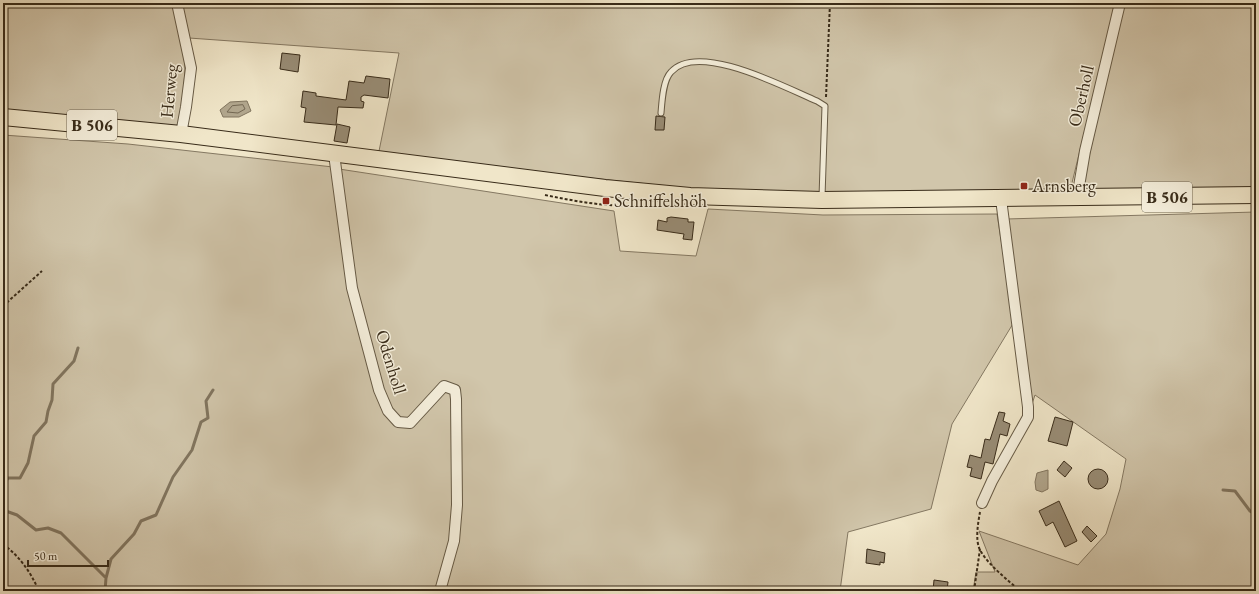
<svg xmlns="http://www.w3.org/2000/svg" width="1259" height="594" font-family="'EB Garamond',serif">
<style>
.green{fill:#d1c6ab;stroke:#847862}
.water{fill:#b1a68d;stroke:#81755f}
.lines{fill:none;stroke-linecap:round;stroke-linejoin:round}
.shore{stroke:#746853;stroke-width:1}
.stream{stroke:#81755f;stroke-width:3}
.building{fill:#988c75;stroke:#382b19}
.service-casing{stroke:#665a45;stroke-width:7}
.minor-casing{stroke:#665a45;stroke-width:12}
.primary-casing{stroke:#382b19;stroke-width:18}
.path{stroke:#382b19;stroke-width:2;stroke-dasharray:3 2;stroke-linecap:butt}
.service{stroke:#f5efdc;stroke-width:5}
.minor{stroke:#f5efdc;stroke-width:10}
.primary{stroke:#f0e6c9;stroke-width:16}
.poi-dot{fill:#8f2418;stroke:#f5efdc;stroke-width:1.5}
.labels{text-anchor:middle;stroke-width:3;stroke-linejoin:round;paint-order:stroke}
.shield{fill:#f5efdc;stroke:#716654;stroke-width:1}
.shield-label{font-size:17px;font-weight:bold;fill:#382b19}
.street-label{font-size:18px;fill:#382b19;stroke:#f5efdc}
.poi-label{font-size:18px;fill:#382b19;stroke:#f5efdc;text-anchor:start}
</style>
<rect width="100%" height="100%" fill="#f0e6c9"/>
<filter id="stains"><feTurbulence type="fractalNoise" baseFrequency=".005" numOctaves="4"/><feColorMatrix values="0 0 0 0 .2 0 0 0 0 .09 0 0 0 0 .02 0 0 0 .5 -.17"/></filter>
<radialGradient id="worn" r=".72"><stop offset=".6" stop-color="#630" stop-opacity="0"/><stop offset="1" stop-color="#630" stop-opacity=".3"/></radialGradient>
<!-- green -->
<path class="green" d="M3 3H174L183 39 185 70 181 128 3 112Z
M181 3H1116L1070 191 817 197 696 189 378 156 399 53 189 38Z
M1123 3H1256V192L1086 190 1083 184Z
M3 135 128 144 333 167 354 288 339 169 614 211 620 251 696 256 708 209 823 215 997 214 1014 322 952 424 931 509 848 532 840 591H3Z
M1256 212V591H973L976 572H995L979 531 1078 565 1106 534 1120 489 1126 459 1035 395 1031 407 1006 219Z"/>
<!-- water -->
<path class="water" d="M247 101 251 111 239 117H223L220 110 230 102Z
M1048 470V489L1042 492 1036 490 1035 482 1037 473Z"/>
<g class="lines">
<!-- shore -->
<path class="shore" d="M243 105 245 109 238 113 227 112 232 106Z"/>
<!-- stream -->
<path class="stream" d="M3 486 8 478H20L28 463 34 436 46 422 48 411 52 400 53 384 74 361 78 348
M1223 490 1235 491 1250 511 1256 515
M3 510 17 515 36 530 48 528 61 533 106 578 105 591
M106 578 111 559 134 534 141 521 156 515 173 477 192 450 201 422 208 418 206 401 213 390"/>
</g>
<!-- building -->
<path class="building" d="M282 53 300 55 298 72 280 69Z
M366 76 390 79 388 98 364 95 361 97V101L364 102 363 108 338 107 336 125 304 122 306 108 301 107 303 91 316 93V96L346 100 349 81 364 83Z
M656 116 665 117 664 130H655Z
M337 124 350 127 347 143 334 141Z
M671 217 688 219V222H694L692 240 683 239 684 234 657 230 658 220 667 222V218Z
M999 412 1005 413 1003 421 1010 424 1007 436 1000 434 993 464 985 462 981 479 970 476 972 468 967 467 970 455 981 458 985 439 990 440Z
M1055 417 1073 422 1067 446 1048 441Z
M1064 461 1072 468 1065 477 1057 470Z
M1088 479a10 10 0 1 1 20 0a10 10 0 1 1-20 0Z
M1059 501 1077 541 1065 547 1053 522 1046 526 1039 511Z
M1087 526 1097 536 1091 542 1082 532Z
M867 549 885 553 884 563 880 562V565L866 563Z
M934 580 948 582 947 591H933Z"/>
<g class="lines">
<defs>
<path id="service" d="M661 113C662 101 663 80 671 72 698 41 786 88 817 101L825 106 822 197"/>
<path id="minor" d="M177 3 191 68 186 107 181 134
M334 154 352 288 379 390 388 411 398 422 410 423 444 386 455 390 456 399 457 505 454 541 440 591
M1077 198 1085 151 1120 3
M982 503 992 481 1028 417V407L1001 199"/>
<path id="primary" d="M3 117 181 134 605 188 690 196 822 200 1256 195"/>
</defs>
<!-- service casing -->
<use href="#service" class="service-casing"/>
<!-- minor casing -->
<use href="#minor" class="minor-casing"/>
<!-- primary casing -->
<use href="#primary" class="primary-casing"/>
<!-- path -->
<path class="path" d="M826 97 830 3
M545 195C578 202 609 207 643 206
M3 306 42 271
M980 512C978 523 975 540 980 550 989 566 1007 579 1020 591
M3 544C20 557 30 571 39 591
M974 591 980 549"/>
<!-- service -->
<use href="#service" class="service"/>
<!-- minor -->
<use href="#minor" class="minor"/>
<!-- primary -->
<use href="#primary" class="primary"/>
</g>
<!-- markers -->
<g class="poi-dot">
<rect x="1020" y="182" width="8" height="8" rx="2"/>
<rect x="602" y="197" width="8" height="8" rx="2"/>
</g>
<g class="labels">
<!-- shield labels -->
<g class="shield">
<rect x="67" y="110" width="50" height="30" rx="3"/>
<rect x="1142" y="182" width="50" height="30" rx="3"/>
</g>
<g class="shield-label">
<text x="92" y="131">B 506</text>
<text x="1167" y="203">B 506</text>
</g>
<!-- street labels -->
<g class="street-label">
<text transform="translate(169 91) rotate(-85)" y="6">Herweg</text>
<text transform="translate(1081 96) rotate(-77)" y="6">Oberholl</text>
<text transform="translate(391 362) rotate(73)" y="6">Odenholl</text>
</g>
<!-- poi labels -->
<g class="poi-label">
<text x="1032" y="192">Arnsberg</text>
<text x="614" y="207">Schniffelshöh</text>
</g>
</g>
<!-- margin -->
<rect width="1259" height="594" fill="none" stroke="#f0e6c9" stroke-width="16"/>
<rect x="4" y="4" width="1251" height="586" fill="none" stroke="#382b19" stroke-width="2"/>
<rect x="8" y="8" width="1243" height="578" fill="none" stroke="#382b19"/>
<!-- scale -->
<path d="M28 560v6h80v-6" fill="none" stroke="#382b19" stroke-width="2"/>
<text x="34" y="560" font-size="12" fill="#382b19" stroke="#f5efdc" stroke-width="3" paint-order="stroke">50 m</text>
<rect width="100%" height="100%" filter="url(#stains)"/>
<rect width="100%" height="100%" fill="url(#worn)"/>
</svg>
